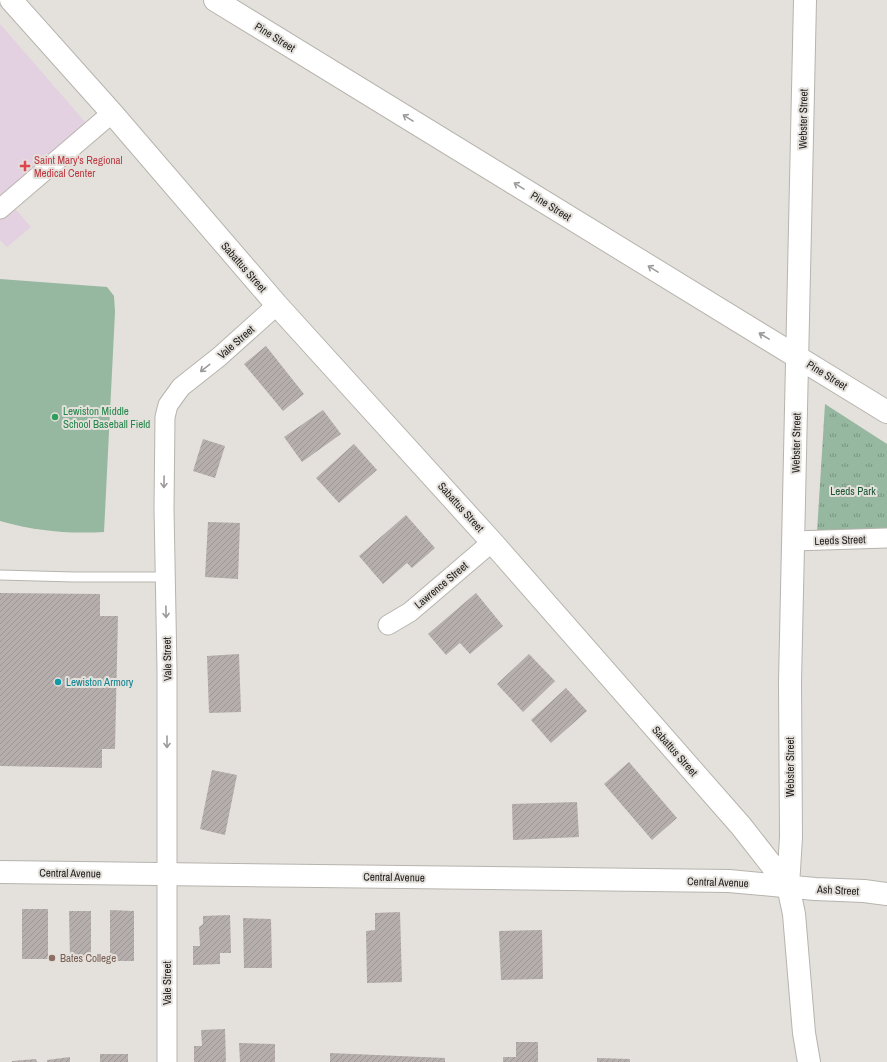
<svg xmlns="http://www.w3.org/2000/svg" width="887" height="1062" font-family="'Archivo Narrow',sans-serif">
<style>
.medical{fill:#e3d0e1}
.park{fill:url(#park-tufts)}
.pitch{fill:#96b7a0}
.building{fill:url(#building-hatch)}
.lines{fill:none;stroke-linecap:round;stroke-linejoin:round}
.lane-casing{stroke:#b7b4ae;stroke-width:11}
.street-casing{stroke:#b7b4ae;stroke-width:21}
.secondary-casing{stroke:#b7b4ae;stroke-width:24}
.primary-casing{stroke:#b7b4ae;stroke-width:24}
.lane{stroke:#fff;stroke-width:9}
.street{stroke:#fff;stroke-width:19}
.secondary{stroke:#fff;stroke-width:22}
.primary{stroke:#fff;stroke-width:22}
.oneway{stroke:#9c9b9a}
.health-dot{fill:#e0444e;stroke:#e4e0db;stroke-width:1.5}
.leisure-dot{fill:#2e9e5b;stroke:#e4e0db;stroke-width:1.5}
.culture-dot{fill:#0f9aa8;stroke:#e4e0db;stroke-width:1.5}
.education-dot{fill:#8d6e63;stroke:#e4e0db;stroke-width:1.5}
.labels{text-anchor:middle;stroke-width:4;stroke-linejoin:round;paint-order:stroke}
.street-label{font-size:11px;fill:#23211f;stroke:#e4e0db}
.health-label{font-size:11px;fill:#be3a42;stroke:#e4e0db;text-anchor:start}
.leisure-label{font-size:11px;fill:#27864d;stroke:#e4e0db;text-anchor:start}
.park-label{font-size:11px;fill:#1a5634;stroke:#e4e0db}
.culture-label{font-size:11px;fill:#0d838f;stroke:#e4e0db;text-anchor:start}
.education-label{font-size:11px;fill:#785e54;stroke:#e4e0db;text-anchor:start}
</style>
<defs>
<pattern id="park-tufts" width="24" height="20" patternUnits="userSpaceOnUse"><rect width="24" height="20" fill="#96b7a0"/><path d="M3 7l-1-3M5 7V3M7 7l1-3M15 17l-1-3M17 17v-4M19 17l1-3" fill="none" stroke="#7a9482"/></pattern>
<pattern id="building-hatch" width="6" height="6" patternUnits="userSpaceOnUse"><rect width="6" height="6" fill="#b5aeac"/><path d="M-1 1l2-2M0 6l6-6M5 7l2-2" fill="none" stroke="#9b9594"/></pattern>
</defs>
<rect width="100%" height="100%" fill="#e4e0db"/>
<!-- medical -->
<path class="medical" d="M0 24 92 130 9 202 31 227 7 247 0 240Z"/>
<!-- park -->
<path class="park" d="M825 404 887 444V528L817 532Z"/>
<!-- pitch -->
<path class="pitch" d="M0 279 107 287 114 296 115 312 104 532C68 534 35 531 0 521Z"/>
<!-- building -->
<path class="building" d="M266 346 304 394 283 411 244 364Z
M323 410 341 434 302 462 284 437Z
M203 439 225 446 215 478 193 471Z
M354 444 377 470 339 503 316 478Z
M406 515 435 548 412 568 407 563 383 584 359 556Z
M208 522 240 523 238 579 205 577Z
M0 593 100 594V616H118L115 749H102V768L0 766Z
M476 593 503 626 470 654 460 643 446 655 428 634Z
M239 654 241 712 209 713 207 656Z
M529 654 555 681 523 712 497 684Z
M566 688 587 711 551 743 531 720Z
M629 762 677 818 652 840 604 784Z
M212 770 237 775 225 835 200 829Z
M577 802 579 837 513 840 512 804Z
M22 909H48V959H22Z
M110 910 134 911V961H110Z
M69 911H91V957H70Z
M400 912 402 982 367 983 366 931 375 930V913Z
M230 915 231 953H220V964L193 965V946H200L199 927 203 924V916Z
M243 918 271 919 272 968H244Z
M542 930 543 979 501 980 499 931Z
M225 1029 226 1062H194V1046H202L201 1030Z
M516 1042H538V1062H503V1057H516Z
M239 1043 275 1044V1062H240Z
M330 1053 445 1058V1062H330Z
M100 1054H128V1062H100Z
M70 1057V1062H47V1060Z
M597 1058 630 1059V1062H597Z
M36 1059 37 1062H12V1061Z"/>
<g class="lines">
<defs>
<path id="lane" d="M0 575 74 577H165"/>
<path id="street" d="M0 209 112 113
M794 541 887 538
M388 625 410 612 492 542
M167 1062V670L164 508 165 417 168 405 181 387 219 357 277 305"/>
<path id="secondary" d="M215 0 887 412
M0 872 729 881 815 889 864 891 887 894
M788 886 791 837 790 682 805 0"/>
<path id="primary" d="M11 0 112 113 277 305 492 542 741 826 788 886 794 914 804 1033 809 1062"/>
</defs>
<!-- lane casing -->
<use href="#lane" class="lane-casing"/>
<!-- street casing -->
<use href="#street" class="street-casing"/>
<!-- secondary casing -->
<use href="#secondary" class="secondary-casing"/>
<!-- primary casing -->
<use href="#primary" class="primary-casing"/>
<!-- lane -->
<use href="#lane" class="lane"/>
<!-- street -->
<use href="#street" class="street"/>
<!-- secondary -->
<use href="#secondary" class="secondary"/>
<!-- primary -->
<use href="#primary" class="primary"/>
</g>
<!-- one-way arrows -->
<defs><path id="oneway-shaft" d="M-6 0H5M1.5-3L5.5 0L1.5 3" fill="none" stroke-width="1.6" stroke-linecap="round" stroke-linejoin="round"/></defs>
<g class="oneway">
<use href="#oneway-shaft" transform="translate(408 118) rotate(-148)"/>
<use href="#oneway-shaft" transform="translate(519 186) rotate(-148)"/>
<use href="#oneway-shaft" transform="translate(653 269) rotate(-148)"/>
<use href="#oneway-shaft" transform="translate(764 336) rotate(-149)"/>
<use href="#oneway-shaft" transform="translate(205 368) rotate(142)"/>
<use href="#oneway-shaft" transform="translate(164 482) rotate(91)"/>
<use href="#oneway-shaft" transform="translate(166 612) rotate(89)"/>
<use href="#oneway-shaft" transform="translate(167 742) rotate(90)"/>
</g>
<!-- markers -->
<path class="health-dot" d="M23 160h4v4h4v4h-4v4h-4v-4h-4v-4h4z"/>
<circle class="leisure-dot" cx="55" cy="417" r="4"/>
<circle class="culture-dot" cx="58" cy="682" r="4"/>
<circle class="education-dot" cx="52" cy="958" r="4"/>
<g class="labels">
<!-- street labels -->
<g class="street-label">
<text transform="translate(275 37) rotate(32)" y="4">Pine Street</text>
<text transform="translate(803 119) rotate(-89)" y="4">Webster Street</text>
<text transform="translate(551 206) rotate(32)" y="4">Pine Street</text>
<text transform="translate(244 267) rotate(49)" y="4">Sabattus Street</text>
<text transform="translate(236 342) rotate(-41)" y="4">Vale Street</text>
<text transform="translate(827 375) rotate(32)" y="4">Pine Street</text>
<text transform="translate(796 443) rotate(-89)" y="4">Webster Street</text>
<text transform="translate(461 507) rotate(48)" y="4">Sabattus Street</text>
<text transform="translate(840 540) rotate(-2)" y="4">Leeds Street</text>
<text transform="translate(441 585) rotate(-40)" y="4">Lawrence Street</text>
<text transform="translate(167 659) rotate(-91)" y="4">Vale Street</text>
<text transform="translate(675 751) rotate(49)" y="4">Sabattus Street</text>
<text transform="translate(790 767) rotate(-90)" y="4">Webster Street</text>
<text transform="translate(70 873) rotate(1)" y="4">Central Avenue</text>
<text transform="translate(394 877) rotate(1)" y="4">Central Avenue</text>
<text transform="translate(718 882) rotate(2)" y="4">Central Avenue</text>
<text transform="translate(838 890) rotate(3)" y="4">Ash Street</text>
<text transform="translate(167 983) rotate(-90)" y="4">Vale Street</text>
</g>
<!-- health labels -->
<g class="health-label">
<text x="34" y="164">Saint Mary's Regional<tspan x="34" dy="13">Medical Center</tspan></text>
</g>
<!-- leisure labels -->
<g class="leisure-label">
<text x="63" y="415">Lewiston Middle<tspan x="63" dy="13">School Baseball Field</tspan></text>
</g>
<!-- park labels -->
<g class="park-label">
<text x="853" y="495">Leeds Park</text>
</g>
<!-- culture labels -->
<g class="culture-label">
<text x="66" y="686">Lewiston Armory</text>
</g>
<!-- education labels -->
<g class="education-label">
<text x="60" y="962">Bates College</text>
</g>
</g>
</svg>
